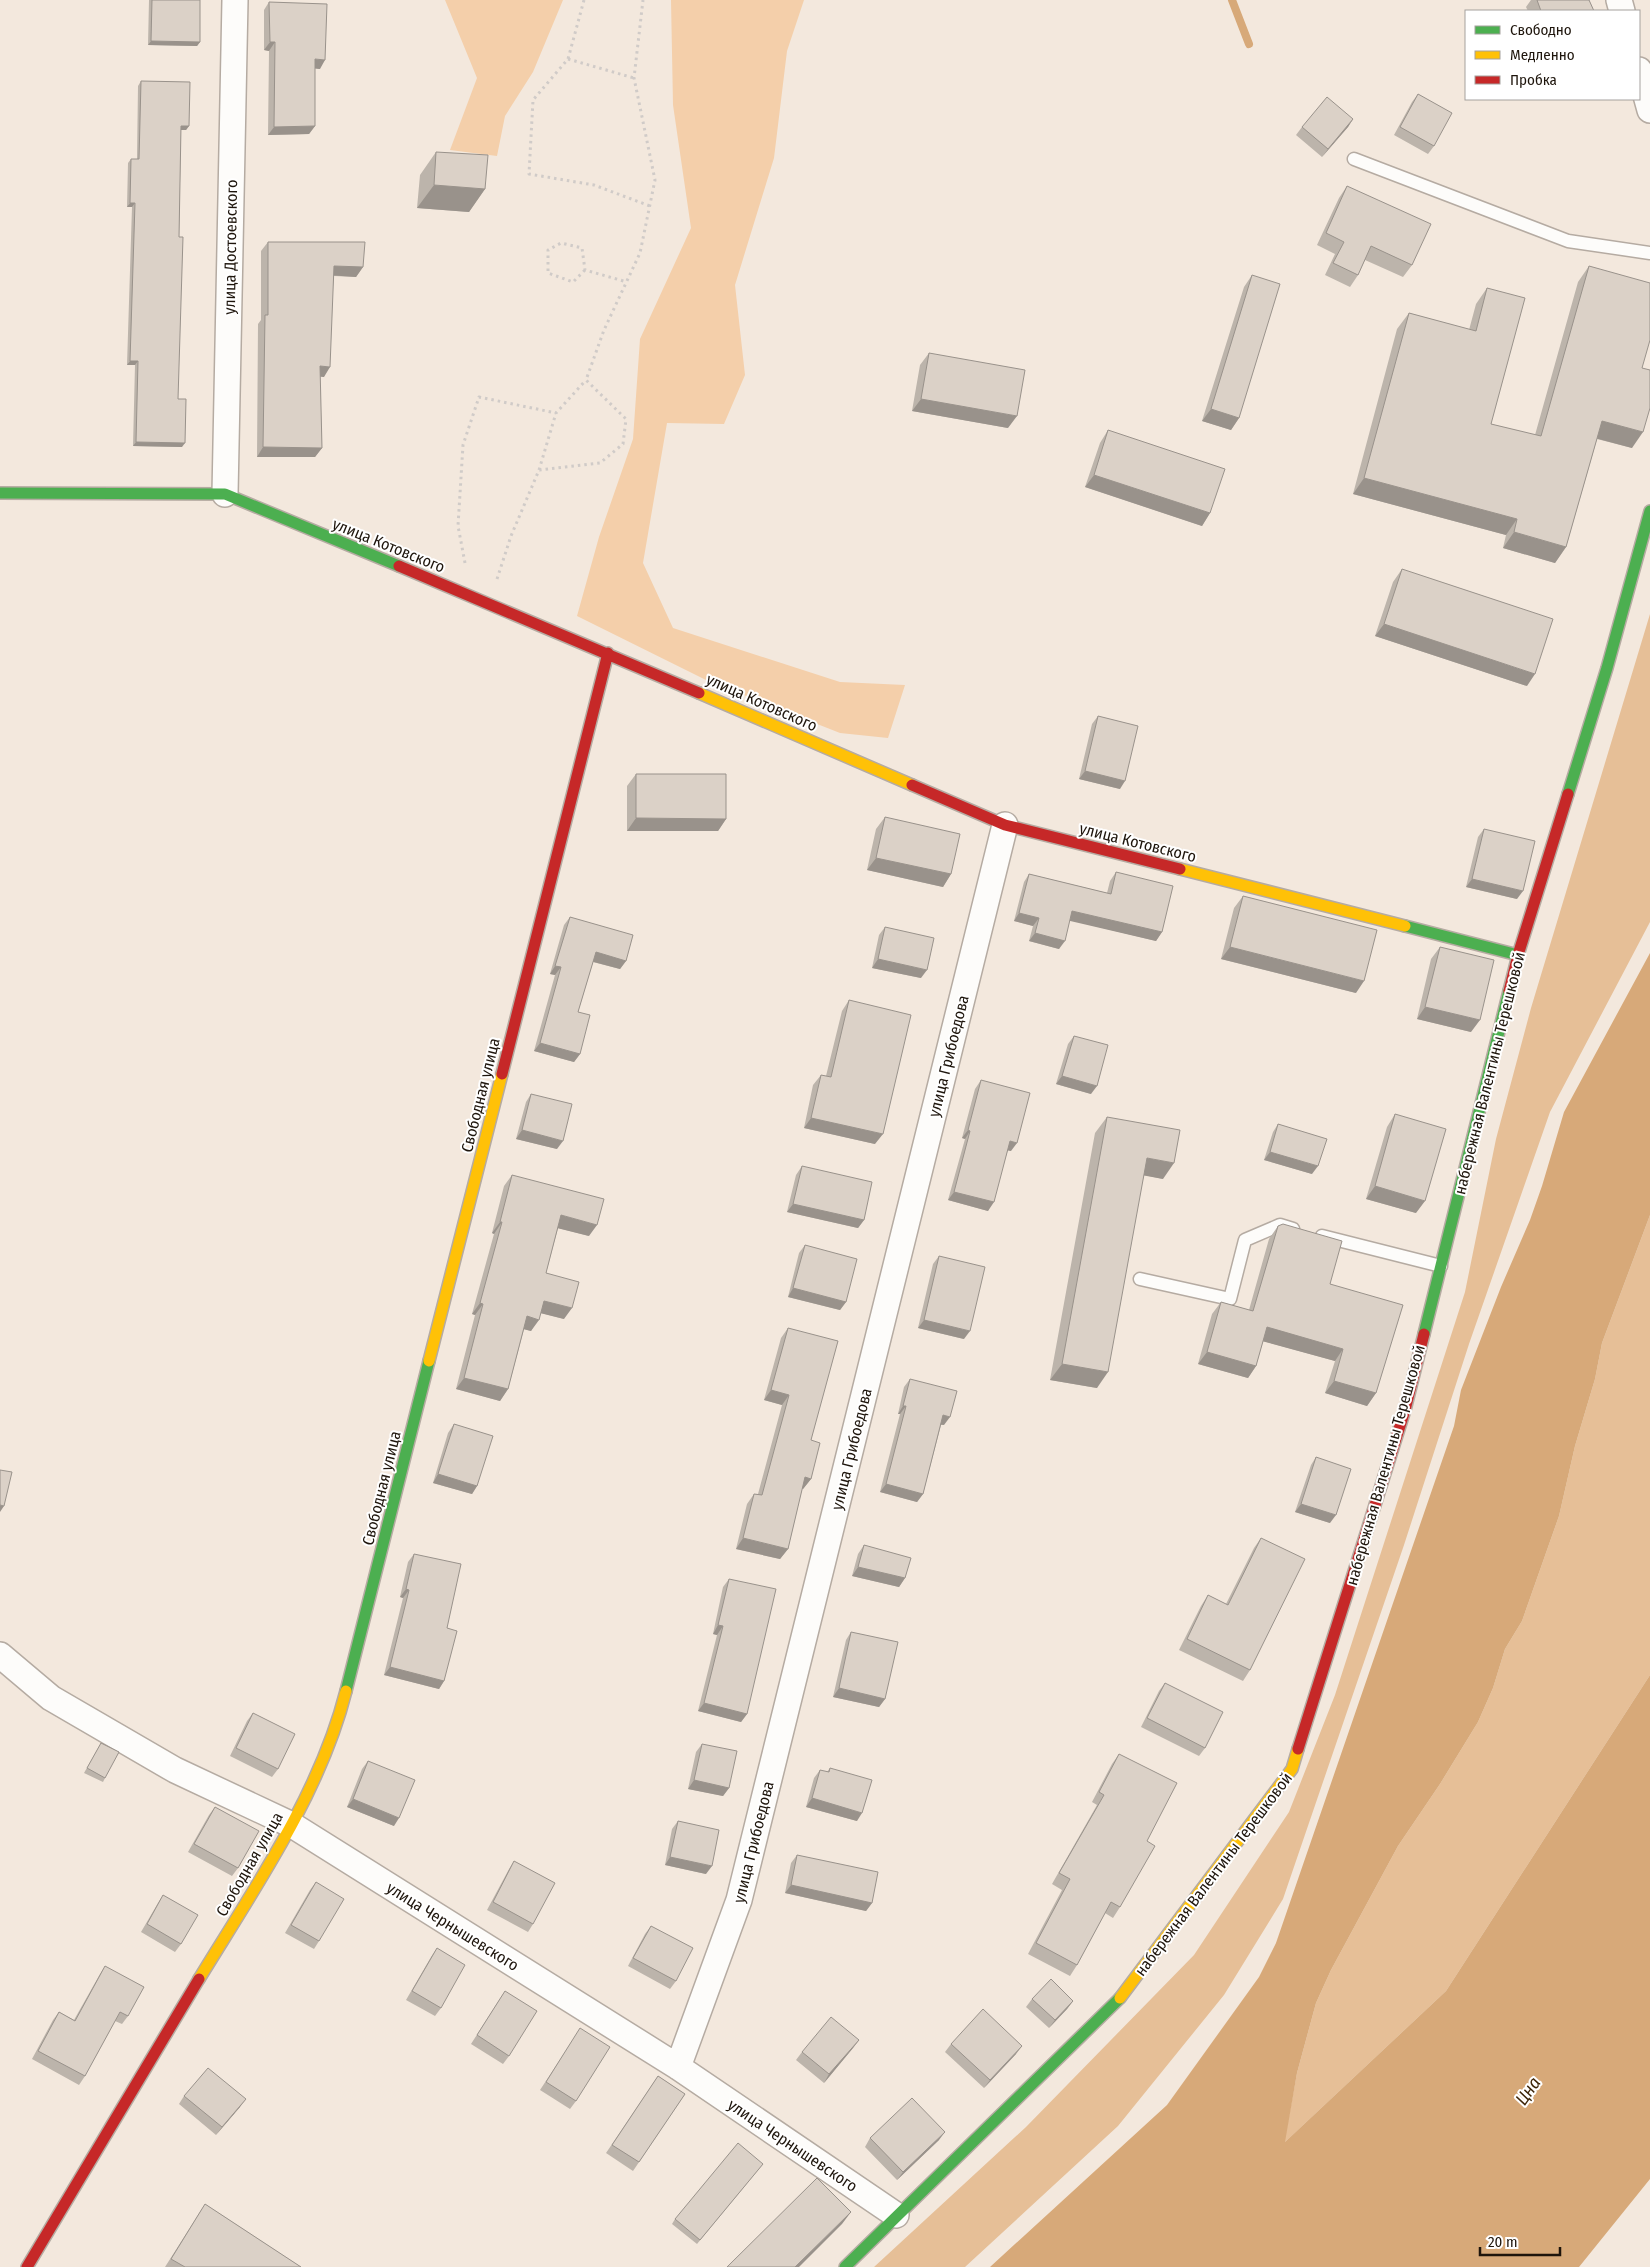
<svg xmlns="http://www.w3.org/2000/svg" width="1650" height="2267" font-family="'Fira Sans Condensed',sans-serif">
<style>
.green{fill:#f4cfaa}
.forest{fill:#e6bf97}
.water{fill:#d7a979}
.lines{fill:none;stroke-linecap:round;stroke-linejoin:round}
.stream{stroke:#d7a979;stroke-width:8}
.lane-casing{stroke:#b5aba2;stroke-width:15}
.street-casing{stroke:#b5aba2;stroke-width:28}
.fast-casing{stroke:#b5aba2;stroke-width:14}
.slow-casing{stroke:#b5aba2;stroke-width:14}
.jam-casing{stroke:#b5aba2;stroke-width:14}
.path{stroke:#d0cbc8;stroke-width:3;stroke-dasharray:2.5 4;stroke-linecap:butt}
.lane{stroke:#fdfcfa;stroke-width:12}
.street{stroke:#fdfcfa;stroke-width:25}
.fast{stroke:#4caf50;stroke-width:11}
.slow{stroke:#ffc107;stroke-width:11}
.jam{stroke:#c62828;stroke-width:11}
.wall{fill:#bcb4ab}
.shaded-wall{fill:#99928b}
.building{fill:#dbd1c7;stroke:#99928b}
.labels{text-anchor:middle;stroke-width:4;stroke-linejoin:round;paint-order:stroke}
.street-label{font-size:16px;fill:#1e150c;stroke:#fff}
.water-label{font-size:18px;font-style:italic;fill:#3e2508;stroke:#fff}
</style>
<rect width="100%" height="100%" fill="#f3e8dd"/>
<!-- green -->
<path class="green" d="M445 0H563L533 72 505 116 497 156 450 150 477 78Z
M671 0H804L787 51 774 158 735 285 745 375 724 424 667 423 643 563 673 628 840 682 905 685 888 738 840 733 706 680 577 616 599 537 633 439 640 339 691 228 673 105Z"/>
<!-- forest -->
<path class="forest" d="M1650 614V922L1550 1112 1469 1344 1404 1545 1283 1899 1224 1995 1118 2126 965 2267H874L1026 2127 1194 1955 1289 1812 1335 1695 1465 1292 1496 1139 1531 1008Z
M1650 1215V1675L1446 1991 1284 2143 1297 2073 1316 2003 1331 1970 1398 1846 1440 1784 1478 1722 1493 1688 1505 1649 1522 1621 1559 1516 1575 1446 1595 1379 1602 1343Z"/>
<!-- water -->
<path class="water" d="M1650 953V1215L1602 1343 1595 1379 1575 1446 1559 1516 1522 1621 1505 1649 1493 1688 1478 1722 1440 1784 1398 1846 1331 1970 1316 2003 1297 2073 1285 2142 1446 1991 1650 1675V2179L1579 2267H990L1167 2105 1259 1977 1276 1943 1454 1426 1461 1390 1501 1287 1530 1220 1542 1186 1564 1112Z"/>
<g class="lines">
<!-- stream -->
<path class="stream" d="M1232 0 1249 44"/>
<defs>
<path id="lane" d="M1354 159 1568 241 1650 253
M1322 1236 1441 1266
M1140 1279 1230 1299 1245 1240 1280 1225 1293 1229"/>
<path id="street" d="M1619 0 1622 11
M1639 70 1650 110
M225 494 235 0
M0 1655 51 1698 175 1770 292 1825 678 2067 896 2215
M678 2067 739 1900 1005 825"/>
<path id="fast" d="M0 493 225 494 399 566
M1568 794 1607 668 1650 511
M1405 926 1518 955
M1424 1334 1509 991
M346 1691 429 1361
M845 2267 1120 1998"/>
<path id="slow" d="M699 693 912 785
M1180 869 1405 926
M429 1361 502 1074
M199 1979C254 1889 320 1794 346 1691
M1120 1998 1292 1769 1298 1749"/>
<path id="jam" d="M399 566 699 693
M912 785 1005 825 1180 869
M1509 991 1518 955 1568 794
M502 1074 608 653
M1298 1749 1405 1410 1424 1334
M27 2267 199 1979"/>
</defs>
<!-- lane casing -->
<use href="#lane" class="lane-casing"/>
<!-- street casing -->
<use href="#street" class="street-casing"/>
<!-- fast casing -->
<use href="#fast" class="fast-casing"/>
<!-- slow casing -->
<use href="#slow" class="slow-casing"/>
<!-- jam casing -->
<use href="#jam" class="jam-casing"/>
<!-- path -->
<path class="path" d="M584 0 568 59 533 100 529 174 594 185 650 206
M568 59 634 78
M585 270 573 282 548 273V250L561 243 582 248 585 270 627 282
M539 470 556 413 586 380
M465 563 458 526 463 445 479 397 556 413
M497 579 511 536 539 470 600 463 623 444 626 419 586 380 604 330 640 253 655 180 634 78 643 0"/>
<!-- lane -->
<use href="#lane" class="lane"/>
<!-- street -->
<use href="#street" class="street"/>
<!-- fast -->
<use href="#fast" class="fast"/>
<!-- slow -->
<use href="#slow" class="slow"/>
<!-- jam -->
<use href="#jam" class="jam"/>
</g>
<!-- wall -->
<path class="wall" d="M149 0H200V42L197 46 148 45Z
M1531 0H1589L1594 11H1528L1526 7Z
M269 2 320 69 315 68V126L309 134 268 135 269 51 264 50V10Z
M141 81 189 126 186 130H181L179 237 178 399 182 447 133 446 135 365H127L132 207H127L128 163 131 159H137L138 86Z
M1418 94 1434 146 1428 154 1394 135 1412 102Z
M1353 119 1348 127 1322 157 1296 135 1302 127Z
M436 152 485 189 469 212 417 208 420 175Z
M1347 186 1412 265 1403 277 1365 260 1358 275 1350 287 1325 275 1335 254 1317 245 1339 198Z
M268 242 363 267 356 277 334 276 324 377 320 376 322 448 315 457H257L258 324 261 320V251Z
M1589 266 1642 368 1632 448 1597 439 1566 547 1555 563 1503 548 1506 535 1353 494 1397 329 1409 313 1469 330 1476 304 1487 288 1491 424 1535 435 1578 282Z
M1252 275 1239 418 1231 430 1202 421 1244 287Z
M929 353 1008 428 912 411 920 365Z
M1108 430 1210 513 1202 526 1085 487 1100 443Z
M1402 569 1527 686 1375 636 1393 582Z
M1098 716 1120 789 1079 779 1092 724Z
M636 774 726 819 718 831H627V786Z
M885 817 951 874 943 887 867 870 876 829Z
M1484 829 1517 899 1466 887 1478 837Z
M1116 872 1162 932 1156 941 1070 920 1059 949 1029 941 1033 926 1014 921 1024 882 1029 874 1107 893 1110 881Z
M1243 896 1356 993 1221 959 1234 908Z
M570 917 626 961 620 969 593 962 578 1012 580 1054 574 1062 534 1051 555 975 550 974 564 925Z
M885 927 921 978 872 968 879 935Z
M1440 947 1471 1032 1417 1019 1431 959Z
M849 1000 875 1144 804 1128 813 1085 821 1075 826 1076 842 1011Z
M1074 1036 1091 1094 1056 1084 1068 1044Z
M981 1080 1011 1151 1008 1150 988 1211 948 1200 965 1139 962 1138 975 1089Z
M531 1094 557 1149 516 1139 526 1102Z
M1395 1114 1416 1213 1366 1199 1387 1127Z
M1107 1117 1163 1179 1144 1175 1097 1388 1050 1380 1095 1133Z
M1278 1124 1312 1174 1264 1160 1273 1132Z
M802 1166 864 1220 858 1228 787 1212 796 1175Z
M512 1175 589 1236 558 1228 546 1273 564 1319 541 1313 531 1331 524 1329 508 1389 500 1401 456 1389 475 1315 472 1314 494 1234 492 1233 504 1186Z
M1278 1226 1330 1284 1376 1393 1367 1406 1325 1393 1335 1361 1263 1341 1256 1366 1248 1378 1198 1364 1212 1314 1221 1302 1249 1310 1269 1239Z
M805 1245 846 1302 840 1310 788 1297 799 1253Z
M939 1256 964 1339 918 1328 933 1264Z
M788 1328 811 1440V1479L803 1489H802L788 1549 780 1559 736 1549 747 1504 754 1494H758L782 1405 764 1400 781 1338Z
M910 1379 944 1425H941L923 1494 917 1502 880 1492 900 1414H898L904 1387Z
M454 1424 477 1486 472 1494 433 1483 448 1433Z
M1316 1457 1330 1523 1295 1512 1311 1465Z
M1261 1538 1250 1670 1243 1681 1179 1650 1201 1606 1208 1595 1226 1604 1254 1548Z
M864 1545 905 1578 899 1587 852 1576 858 1554Z
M414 1554 447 1628 444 1681 439 1689 384 1675 403 1598 400 1597 408 1562Z
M729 1579 747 1714 741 1722 698 1711 717 1635 713 1634 723 1587Z
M851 1632 885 1699 879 1707 833 1697 846 1640Z
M1165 1683 1205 1748 1199 1756 1141 1727 1159 1691Z
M253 1713 278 1769 272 1777 230 1756 247 1721Z
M101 1743 105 1778 103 1782 84 1773Z
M702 1744 729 1788 723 1796 688 1789 696 1752Z
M1119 1754 1147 1841 1120 1907 1113 1918 1105 1913 1077 1965 1070 1976 1028 1954 1062 1890 1052 1884 1097 1805 1092 1802 1112 1764Z
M368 1761 394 1826 347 1807 362 1769Z
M830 1768 857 1821 806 1807 814 1778 820 1770 827 1772Z
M215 1807 238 1868 232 1876 188 1852 209 1815Z
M678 1821 706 1874 665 1865 672 1829Z
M797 1855 872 1903 866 1911 785 1893 791 1863Z
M514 1861 533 1924 528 1932 487 1910 509 1869Z
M316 1882 319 1941 314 1949 285 1933 310 1890Z
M163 1895 181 1944 175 1952 141 1932 158 1903Z
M651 1926 676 1981 670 1989 628 1966 645 1934Z
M437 1948 441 2008 435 2016 406 2000 431 1957Z
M105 1966 128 2016 122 2024 115 2021 85 2076 79 2085 32 2059 53 2020 59 2012 74 2020 100 1974Z
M505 1991 509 2056 503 2064 471 2044Z
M1032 1999 1073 2001 1067 2009 1049 2028 1026 2007Z
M575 2037 576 2101 570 2109 540 2090Z
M859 2040 853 2048 824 2083 796 2060 802 2052Z
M951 2044 1016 2054 984 2088 945 2052Z
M658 2076 685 2094 633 2171 606 2153Z
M184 2096 240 2107 216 2135 179 2104Z
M870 2138 939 2140 897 2180 865 2147Z
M763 2164 697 2244 672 2224 675 2219Z
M205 2204 301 2267H165Z"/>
<!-- shaded-wall -->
<path class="shaded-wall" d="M151 41 200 42 197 46 148 45Z
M270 42H275L269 51 264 50Z
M315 59 325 60 320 69 309 68Z
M1353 119 1348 127 1322 157 1328 149Z
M181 126H189L186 130H178Z
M315 126 309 134 268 135 274 127Z
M434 185 485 189 469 212 417 208Z
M130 203H135L132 207H127Z
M334 266 363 267 356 277 327 275Z
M130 361H138L135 365H127Z
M320 366 330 367 324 377 313 376Z
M921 399 1017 416 1008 428 912 411Z
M1211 409 1239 418 1231 430 1202 421Z
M1602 421 1643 432 1632 448 1591 437Z
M136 442 185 443 182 447 133 446Z
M263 447 322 448 315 457H257Z
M1094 475 1210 513 1202 526 1085 487Z
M1364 478 1517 519 1506 535 1353 494Z
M1514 532 1566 547 1555 563 1503 548Z
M1384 624 1535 674 1527 686 1375 636Z
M1085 771 1125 781 1120 789 1079 779Z
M636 818 726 819 718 831H627Z
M876 858 951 874 943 887 867 870Z
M1472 879 1523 891 1517 899 1466 887Z
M1072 911 1162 932 1156 941 1066 920Z
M1019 913 1039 918 1033 926 1014 921Z
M1035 933 1065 941 1059 949 1029 941Z
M1230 947 1364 981 1356 993 1221 959Z
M596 952 626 961 620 969 590 961Z
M878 959 927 970 921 978 872 968Z
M555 966 561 967 555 975 550 974Z
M1425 1007 1480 1020 1471 1032 1417 1019Z
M540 1043 580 1054 574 1062 534 1051Z
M1062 1076 1097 1086 1091 1094 1056 1084Z
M811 1118 883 1134 875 1144 804 1128Z
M522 1130 563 1141 557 1149 516 1139Z
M968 1130 970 1131 965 1139 962 1138Z
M1010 1141 1017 1143 1011 1151 1005 1150Z
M1270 1152 1318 1166 1312 1174 1264 1160Z
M1147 1158 1174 1163 1163 1179 1136 1174Z
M1375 1186 1425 1201 1416 1213 1366 1199Z
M954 1192 994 1202 988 1211 948 1200Z
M793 1204 864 1220 858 1228 787 1212Z
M561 1215 597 1225 589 1236 553 1227Z
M500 1222H502L494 1234 492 1233Z
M793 1288 846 1302 840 1310 788 1297Z
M544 1301 572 1308 564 1319 536 1312Z
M480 1303 483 1304 475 1315 472 1314Z
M527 1316 539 1320 531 1331 519 1328Z
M924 1320 970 1331 964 1339 918 1328Z
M1267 1327 1343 1349 1335 1361 1258 1340Z
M1207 1352 1256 1366 1248 1378 1198 1364Z
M1062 1364 1108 1372 1097 1388 1050 1380Z
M464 1378 508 1389 500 1401 456 1389Z
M1334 1381 1376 1393 1367 1406 1325 1393Z
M771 1390 789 1395 782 1405 764 1400Z
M903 1406H906L900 1414H898Z
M943 1415 950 1417 944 1425 938 1424Z
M438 1474 477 1486 472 1494 433 1483Z
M805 1477 811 1479 803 1489 798 1487Z
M886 1484 923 1494 917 1502 880 1492Z
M1301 1504 1336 1515 1330 1523 1295 1512Z
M0 1505 4 1506 0 1512Z
M743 1538 788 1549 780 1559 736 1549Z
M858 1567 905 1578 899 1587 852 1576Z
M406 1589 409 1590 403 1598 400 1597Z
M718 1625 723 1626 717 1635 713 1634Z
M390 1667 444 1681 439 1689 384 1675Z
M839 1688 885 1699 879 1707 833 1697Z
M704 1703 747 1714 741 1722 698 1711Z
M694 1780 729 1788 723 1796 688 1789Z
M812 1798 862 1813 857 1821 806 1807Z
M353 1799 399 1818 394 1826 347 1807Z
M670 1857 712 1866 706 1874 665 1865Z
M791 1885 872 1903 866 1911 785 1893Z
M1073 2001 1067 2009 1049 2028 1055 2020Z
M859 2040 853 2048 824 2083 829 2074Z
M1022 2046 1016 2054 984 2088 990 2080Z
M246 2099 240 2107 216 2135 222 2127Z
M945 2132 939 2140 897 2180 903 2172Z
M851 2212 842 2224 799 2267H795Z"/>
<!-- building -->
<path class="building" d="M152 0H200V42L151 41Z
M1537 0H1589L1594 11H1541Z
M269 2 327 4 325 60 315 59V126L274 127 275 42H270Z
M141 81 190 82 189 126H181L179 237H183L178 399H186L185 443 136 442 138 361H130L135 203H130L131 159H139Z
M1418 94 1452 113 1434 146 1400 127Z
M1327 97 1353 119 1328 149 1302 127Z
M436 152 488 155 485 189 434 185Z
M1347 186 1431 224 1412 265 1371 246 1358 275 1333 263 1344 242 1326 233Z
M268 242H365L363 267 334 266 330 367 320 366 322 448 263 447 265 315H268Z
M1589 266 1650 283V340L1642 368 1650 370V408L1643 432 1602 421 1566 547 1514 532 1517 519 1364 478 1409 313 1476 331 1487 288 1525 298 1491 424 1541 436Z
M1252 275 1280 284 1239 418 1211 409Z
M929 353 1025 370 1017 416 921 399Z
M1108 430 1225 469 1210 513 1094 475Z
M1402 569 1553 619 1535 674 1384 624Z
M1098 716 1138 726 1125 781 1085 771Z
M636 774H726V819L636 818Z
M885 817 960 834 951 874 876 858Z
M1484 829 1535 841 1523 891 1472 879Z
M1116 872 1173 886 1162 932 1072 911 1065 941 1035 933 1039 918 1019 913 1029 874 1111 894Z
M1243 896 1377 930 1364 981 1230 947Z
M570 917 633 935 626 961 596 952 578 1012 590 1015 580 1054 540 1043 561 967 555 966Z
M885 927 934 938 927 970 878 959Z
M1440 947 1494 960 1480 1020 1425 1007Z
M849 1000 911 1015 883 1134 811 1118 821 1075 831 1077Z
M1074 1036 1108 1045 1097 1086 1062 1076Z
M981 1080 1030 1093 1017 1143 1010 1141 994 1202 954 1192 970 1131 968 1130Z
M531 1094 572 1104 563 1141 522 1130Z
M1395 1114 1446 1129 1425 1201 1375 1186Z
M1107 1117 1180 1130 1174 1163 1147 1158 1108 1372 1062 1364Z
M1278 1124 1327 1139 1318 1166 1270 1152Z
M802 1166 872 1182 864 1220 793 1204Z
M512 1175 604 1199 597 1225 561 1215 546 1273 579 1282 572 1308 544 1301 539 1320 527 1316 508 1389 464 1378 483 1304 480 1303 502 1222H500Z
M1283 1224 1342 1241 1330 1284 1403 1305 1376 1393 1334 1381 1343 1349 1267 1327 1256 1366 1207 1352 1221 1302 1253 1311 1278 1226Z
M805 1245 857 1259 846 1302 793 1288Z
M939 1256 985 1267 970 1331 924 1320Z
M788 1328 838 1341 811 1440 820 1443 811 1479 805 1477 788 1549 743 1538 754 1494 762 1495 789 1395 771 1390Z
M910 1379 957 1391 950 1417 943 1415 923 1494 886 1484 906 1406H903Z
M454 1424 493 1436 477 1486 438 1474Z
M1316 1457 1351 1469 1336 1515 1301 1504Z
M0 1470 12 1472 4 1506 0 1505Z
M1261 1538 1305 1559 1250 1670 1187 1639 1208 1595 1228 1605Z
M864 1545 911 1558 905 1578 858 1567Z
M414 1554 461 1564 447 1628 457 1631 444 1681 390 1667 409 1590 406 1589Z
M729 1579 776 1589 747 1714 704 1703 723 1626 718 1625Z
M851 1632 898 1642 885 1699 839 1688Z
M1165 1683 1223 1712 1205 1748 1147 1718Z
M253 1713 295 1734 278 1769 236 1748Z
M101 1743 119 1752 105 1778 87 1768Z
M702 1744 737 1751 729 1788 694 1780Z
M1119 1754 1177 1783 1147 1841 1155 1846 1120 1907 1111 1902 1077 1965 1036 1943 1070 1879 1059 1873 1104 1795 1099 1792Z
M368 1761 415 1780 399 1818 353 1799Z
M830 1768 872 1780 862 1813 812 1798 820 1770 829 1772Z
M215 1807 259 1831 238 1868 194 1844Z
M678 1821 719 1830 712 1866 670 1857Z
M797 1855 878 1872 872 1903 791 1885Z
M514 1861 555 1883 533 1924 493 1902Z
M316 1882 344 1899 319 1941 291 1925Z
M163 1895 198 1915 181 1944 147 1924Z
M651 1926 693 1948 676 1981 633 1958Z
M437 1948 465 1965 441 2008 412 1991Z
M105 1966 144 1987 128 2016 120 2012 85 2076 38 2051 59 2012 75 2021Z
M1051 1979 1073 2001 1055 2020 1032 1999Z
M505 1991 537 2011 509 2056 477 2035Z
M983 2009 1022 2046 990 2080 951 2044Z
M831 2017 859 2040 829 2074 802 2052Z
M580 2028 610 2047 576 2101 546 2082Z
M208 2068 246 2099 222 2127 184 2096Z
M658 2076 685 2094 639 2162 612 2145Z
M912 2098 945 2132 903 2172 870 2138Z
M738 2143 763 2164 700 2240 675 2219Z
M817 2178 851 2212 795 2267H727Z
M205 2204 301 2267H185L171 2259Z"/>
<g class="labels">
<!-- street labels -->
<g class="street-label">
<text transform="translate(230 247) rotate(-89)" y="6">улица Достоевского</text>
<text transform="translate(389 545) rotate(22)" y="6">улица Котовского</text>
<text transform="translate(762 702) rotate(24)" y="6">улица Котовского</text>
<text transform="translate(1138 842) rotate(14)" y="6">улица Котовского</text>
<text transform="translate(948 1056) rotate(-76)" y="6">улица Грибоедова</text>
<text transform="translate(1489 1073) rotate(-76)" y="6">набережная Валентины Терешковой</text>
<text transform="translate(480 1095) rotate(-76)" y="6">Свободная улица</text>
<text transform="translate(851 1449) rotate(-76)" y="6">улица Грибоедова</text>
<text transform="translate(1385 1465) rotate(-74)" y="6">набережная Валентины Терешковой</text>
<text transform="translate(381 1488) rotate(-76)" y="6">Свободная улица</text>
<text transform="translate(753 1842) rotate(-76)" y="6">улица Грибоедова</text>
<text transform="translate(249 1864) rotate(-60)" y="6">Свободная улица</text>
<text transform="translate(1213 1874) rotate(-53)" y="6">набережная Валентины Терешковой</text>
<text transform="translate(453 1926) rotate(32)" y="6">улица Чернышевского</text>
<text transform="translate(793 2145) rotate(34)" y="6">улица Чернышевского</text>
</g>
<!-- water labels -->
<g class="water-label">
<text transform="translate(1528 2091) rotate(-55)" y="6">Цна</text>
</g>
</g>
<!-- legend -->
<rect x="1465" y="10" width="175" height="90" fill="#ffffff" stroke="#a5a19e"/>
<rect x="1475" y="26" width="25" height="8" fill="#4caf50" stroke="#a5a19e"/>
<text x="1510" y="35" font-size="15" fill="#1e150c">Свободно</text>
<rect x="1475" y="51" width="25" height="8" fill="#ffc107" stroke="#a5a19e"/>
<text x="1510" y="60" font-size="15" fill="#1e150c">Медленно</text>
<rect x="1475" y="76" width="25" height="8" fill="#c62828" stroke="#a5a19e"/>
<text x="1510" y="85" font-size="15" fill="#1e150c">Пробка</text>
<!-- scale -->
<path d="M1480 2247v8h80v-8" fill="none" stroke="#1e150c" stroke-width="2.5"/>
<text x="1488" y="2247" font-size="15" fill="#1e150c" stroke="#ffffff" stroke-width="4" paint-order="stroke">20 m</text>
</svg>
